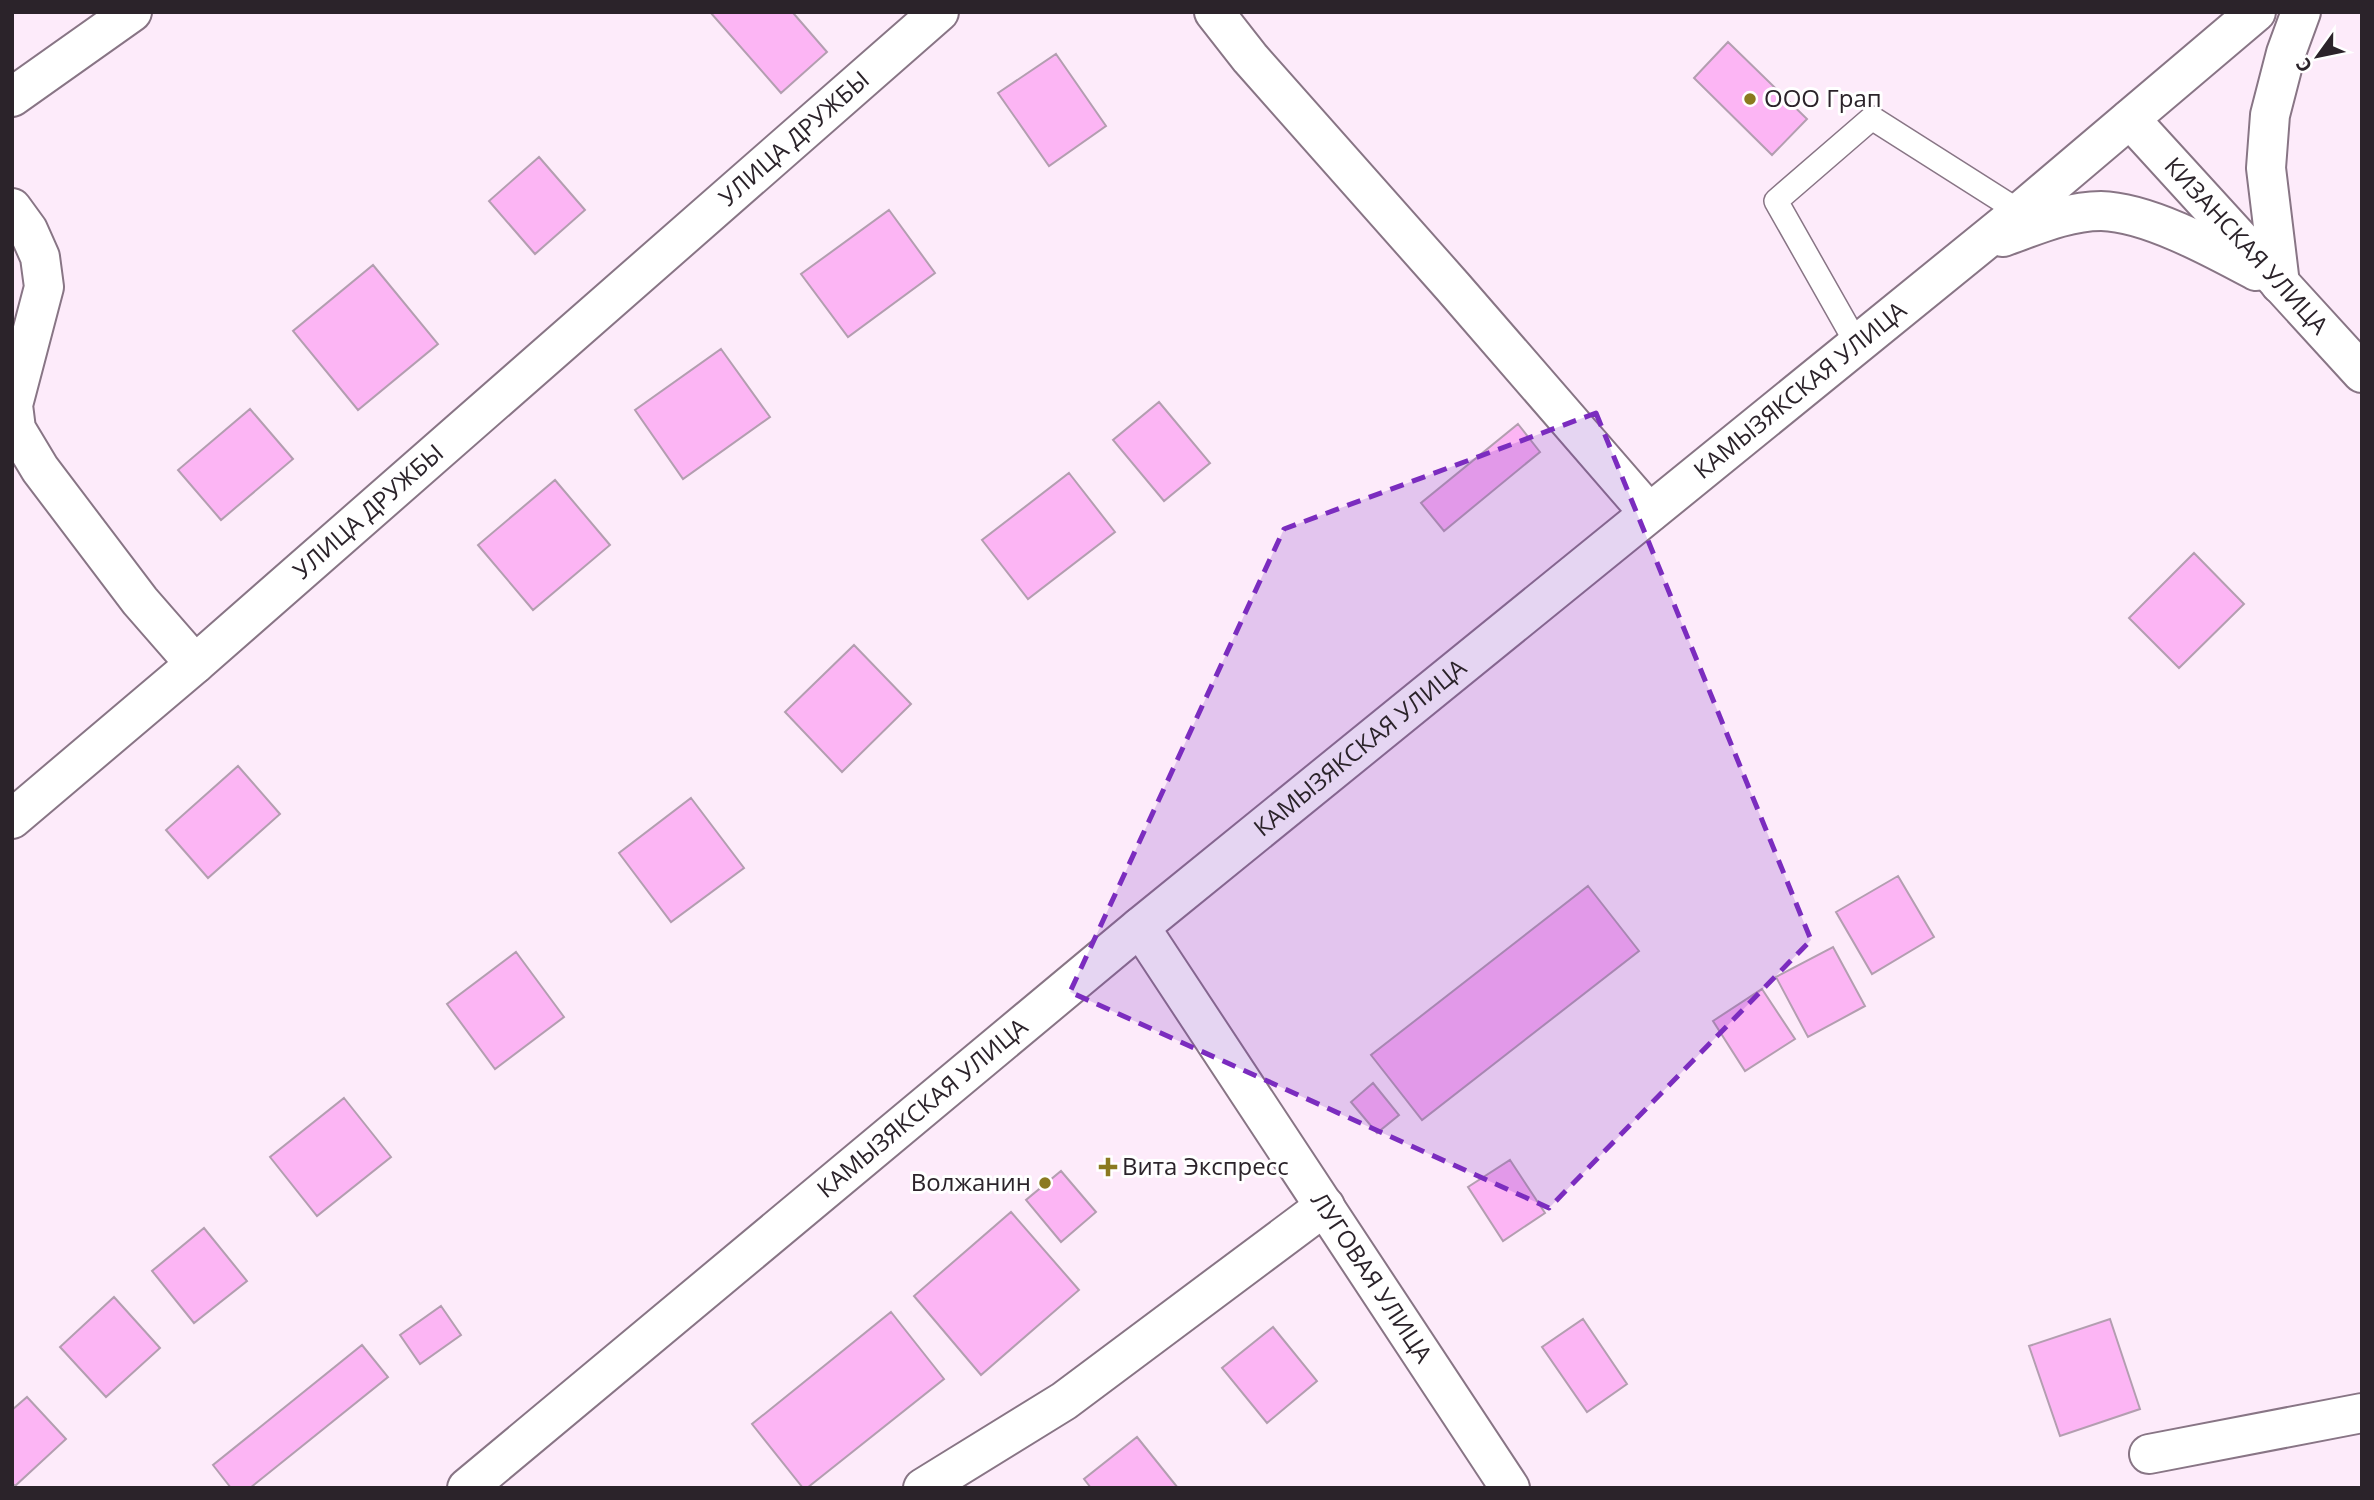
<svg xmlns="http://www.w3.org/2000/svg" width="2374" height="1500" font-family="'Open Sans',sans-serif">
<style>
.building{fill:#fcb5f4;stroke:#b39eb0;stroke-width:2}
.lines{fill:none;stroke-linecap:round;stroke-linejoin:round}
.lane-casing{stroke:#887585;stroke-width:26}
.street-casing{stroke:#887585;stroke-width:42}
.secondary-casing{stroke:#887585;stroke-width:42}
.lane{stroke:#fff;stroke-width:23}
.street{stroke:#fff;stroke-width:38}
.secondary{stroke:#fff;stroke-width:38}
.marked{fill:#7b2cbf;fill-opacity:0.2;stroke:#7b2cbf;stroke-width:5;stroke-dasharray:14 9;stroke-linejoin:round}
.poi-dot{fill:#8b7a20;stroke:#fff;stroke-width:2.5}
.labels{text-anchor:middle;stroke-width:6;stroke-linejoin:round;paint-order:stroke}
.poi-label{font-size:24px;fill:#2b232a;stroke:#fff;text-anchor:start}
.street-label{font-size:24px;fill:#2b232a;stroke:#fff}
</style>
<rect width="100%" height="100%" fill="#fdebfa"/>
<!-- building -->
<path class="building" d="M710 12H796L794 14 827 52 781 93Z
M1728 42 1807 119 1772 155 1694 78Z
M1056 54 1106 126 1049 166 998 93Z
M539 157 585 210 535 254 489 201Z
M889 210 935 273 848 337 801 274Z
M373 265 438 344 358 410 293 331Z
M721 349 770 417 683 479 635 410Z
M1159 402 1210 463 1164 501 1113 440Z
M250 409 293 459 221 520 178 470Z
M1518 424 1540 452 1444 531 1421 503Z
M1069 473 1115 532 1028 599 982 540Z
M555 480 610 545 533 610 478 545Z
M2194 553 2244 604 2179 668 2129 618Z
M854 645 911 704 842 772 785 712Z
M238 766 280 814 208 878 166 830Z
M691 798 744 868 671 922 619 853Z
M1898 876 1934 937 1872 974 1836 912Z
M1588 886 1639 951 1422 1120 1371 1055Z
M1833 947 1865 1006 1808 1037 1776 977Z
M516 952 564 1017 495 1069 447 1004Z
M1762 989 1795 1039 1745 1071 1713 1021Z
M1373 1083 1399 1115 1377 1133 1351 1102Z
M344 1098 391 1157 317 1216 270 1157Z
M1510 1160 1545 1213 1503 1241 1468 1187Z
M1061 1171 1096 1212 1061 1242 1026 1200Z
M1011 1212 1079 1290 981 1375 914 1296Z
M204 1228 247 1281 194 1323 152 1271Z
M114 1297 160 1348 106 1397 60 1347Z
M441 1306 461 1335 420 1364 400 1335Z
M891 1312 944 1379 807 1488H803L752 1424Z
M1583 1319 1627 1384 1587 1412 1542 1347Z
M2110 1319 2140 1409 2060 1436 2029 1346Z
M1273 1327 1317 1381 1267 1423 1222 1368Z
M362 1345 388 1377 250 1488H231L213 1465Z
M27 1397 66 1439 15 1486 12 1483V1410Z
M1137 1437 1178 1488H1091L1084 1479Z"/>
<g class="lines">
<defs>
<path id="lane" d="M1857 344 1776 201 1872 118 2020 212"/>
<g id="street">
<path d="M1214 12 1250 58 1453 287 1649 513"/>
<path d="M12 97 132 12"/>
<path id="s1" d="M12 208 28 230 40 257 44 287 13 405 16 429 40 469 140 601 195 664 939 12"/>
<path d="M12 819 195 664"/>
<path id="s2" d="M1140 927 1510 1488"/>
<path d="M2149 1454 2362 1413"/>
<path d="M923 1488 1064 1401 1325 1206"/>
</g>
<g id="secondary">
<path id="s3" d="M2130 119 2362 373"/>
<path d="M2003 237C2034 226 2067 211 2101 211 2148 212 2215 249 2256 271"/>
<path d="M2280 284 2266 168 2270 115 2286 53 2301 12"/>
<path id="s4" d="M467 1488 1140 927 2020 212 2256 12"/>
</g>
</defs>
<!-- lane casing -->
<use href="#lane" class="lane-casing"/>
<!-- street casing -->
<use href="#street" class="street-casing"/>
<!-- secondary casing -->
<use href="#secondary" class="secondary-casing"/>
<!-- lane -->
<use href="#lane" class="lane"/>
<!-- street -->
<use href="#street" class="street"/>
<!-- secondary -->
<use href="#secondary" class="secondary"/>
</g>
<!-- marked area -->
<path class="marked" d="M1596 413 1811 940 1549 1208 1070 992 1284 529Z"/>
<!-- markers -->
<g class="poi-dot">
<circle cx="1750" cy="99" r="7"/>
<path d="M1104.5 1156.5h7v7h7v7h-7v7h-7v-7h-7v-7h7z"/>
<circle cx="1045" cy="1183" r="7"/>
</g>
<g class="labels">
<!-- poi labels -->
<g class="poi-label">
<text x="1764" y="107">ООО Грап</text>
<text x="1122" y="1175">Вита Экспресс</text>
<text x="1031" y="1191" text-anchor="end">Волжанин</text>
</g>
<!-- street labels -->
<g class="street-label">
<text dy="8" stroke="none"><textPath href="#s1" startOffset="1326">УЛИЦА ДРУЖБЫ</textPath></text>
<text dy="8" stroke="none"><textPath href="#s3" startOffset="172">КИЗАНСКАЯ УЛИЦА</textPath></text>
<text dy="8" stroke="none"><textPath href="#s4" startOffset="1727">КАМЫЗЯКСКАЯ УЛИЦА</textPath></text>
<text dy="8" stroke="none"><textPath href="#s1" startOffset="760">УЛИЦА ДРУЖБЫ</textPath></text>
<text dy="8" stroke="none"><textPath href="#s4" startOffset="1160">КАМЫЗЯКСКАЯ УЛИЦА</textPath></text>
<text dy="8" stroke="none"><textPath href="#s4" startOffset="593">КАМЫЗЯКСКАЯ УЛИЦА</textPath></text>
<text dy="8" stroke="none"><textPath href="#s2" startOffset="420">ЛУГОВАЯ УЛИЦА</textPath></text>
</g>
</g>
<!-- border -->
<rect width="2374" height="1500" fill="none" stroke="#2b232a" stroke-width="28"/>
<!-- north arrow -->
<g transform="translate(2318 56) rotate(237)" stroke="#ffffff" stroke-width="5" paint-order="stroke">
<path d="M0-5L12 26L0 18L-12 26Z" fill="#2b232a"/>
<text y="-10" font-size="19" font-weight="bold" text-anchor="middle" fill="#2b232a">С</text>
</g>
</svg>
